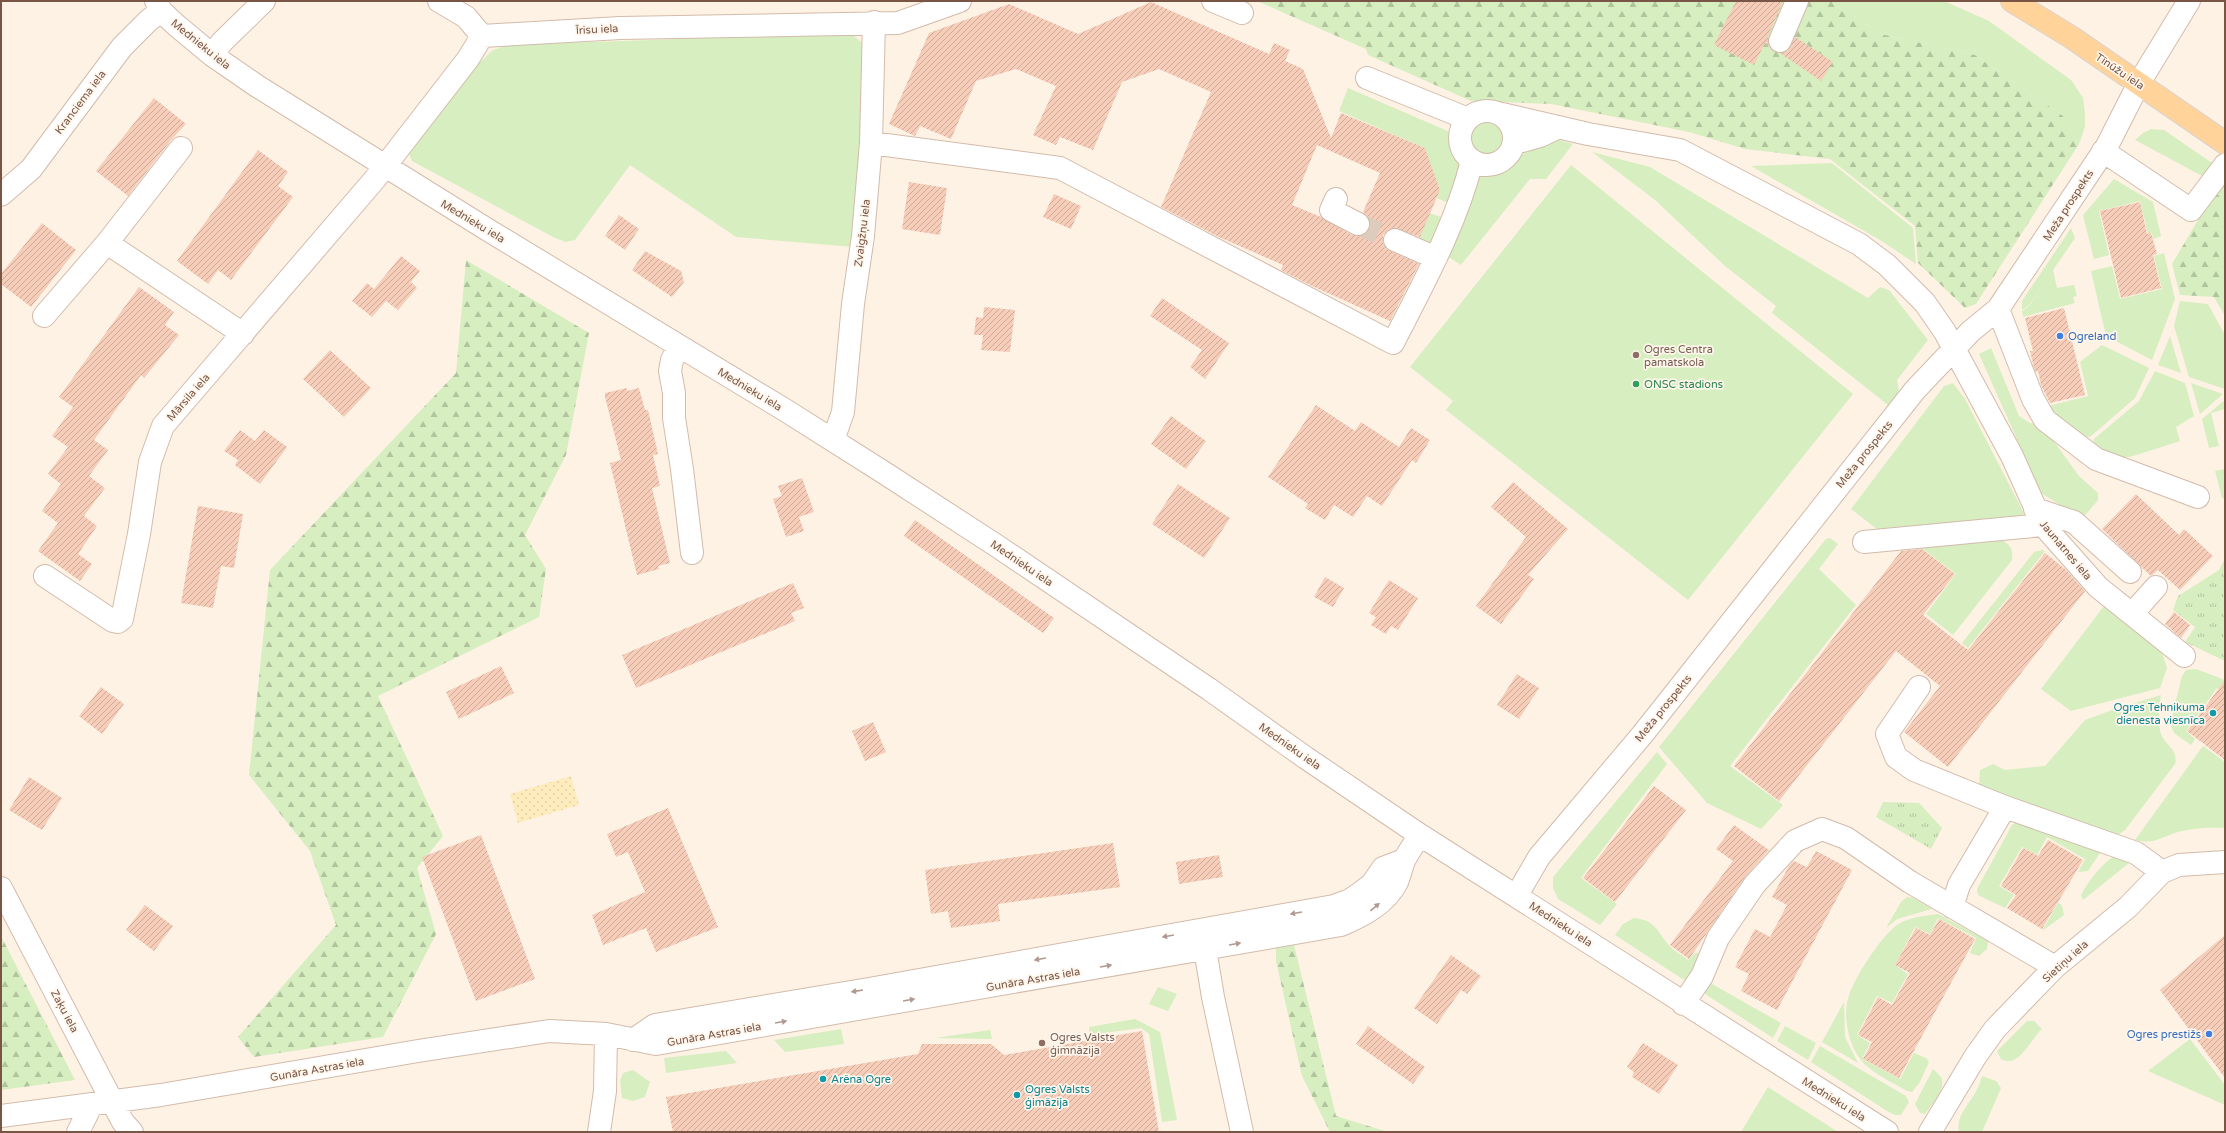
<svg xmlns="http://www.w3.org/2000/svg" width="2226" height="1133" font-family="'Varela Round',sans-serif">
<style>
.grass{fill:#d6eec0}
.forest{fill:url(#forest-firs)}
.sand{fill:url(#sand-dots)}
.park{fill:url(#park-tufts)}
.building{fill:url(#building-hatch);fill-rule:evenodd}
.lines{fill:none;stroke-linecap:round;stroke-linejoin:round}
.minor-tunnel{stroke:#ddcbbc;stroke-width:22;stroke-dasharray:22 11;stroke-linecap:butt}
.minor-casing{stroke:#d3bbab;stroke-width:24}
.major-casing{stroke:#dcd3cf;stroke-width:24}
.minor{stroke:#fff;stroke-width:22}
.major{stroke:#ffd39a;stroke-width:22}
.oneway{fill:#af9990}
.shop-dot{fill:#3f7fe0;stroke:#fff6ec;stroke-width:1.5}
.education-dot{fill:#8d6e63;stroke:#fff6ec;stroke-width:1.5}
.leisure-dot{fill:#2e9e5b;stroke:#fff6ec;stroke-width:1.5}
.culture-dot{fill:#0f9aa8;stroke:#fff6ec;stroke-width:1.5}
.labels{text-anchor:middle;stroke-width:3.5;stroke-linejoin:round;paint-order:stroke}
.street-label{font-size:11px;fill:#795546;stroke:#fff6ec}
.shop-label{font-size:11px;fill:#366cbe;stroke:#fff6ec;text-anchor:start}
.education-label{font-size:11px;fill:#785e54;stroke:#fff6ec;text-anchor:start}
.leisure-label{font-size:11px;fill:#27864d;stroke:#fff6ec;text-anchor:start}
.culture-label{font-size:11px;fill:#0d838f;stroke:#fff6ec;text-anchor:start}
</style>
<defs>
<pattern id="forest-firs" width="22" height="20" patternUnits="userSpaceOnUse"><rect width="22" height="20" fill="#d6eec0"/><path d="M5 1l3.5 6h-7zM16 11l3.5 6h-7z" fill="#b2c49e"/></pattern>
<pattern id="sand-dots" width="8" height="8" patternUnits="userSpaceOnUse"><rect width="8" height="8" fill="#ffecbd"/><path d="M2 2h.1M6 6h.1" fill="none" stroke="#decca4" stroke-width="1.8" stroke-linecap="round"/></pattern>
<pattern id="park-tufts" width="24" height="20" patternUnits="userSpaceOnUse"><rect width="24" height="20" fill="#d6eec0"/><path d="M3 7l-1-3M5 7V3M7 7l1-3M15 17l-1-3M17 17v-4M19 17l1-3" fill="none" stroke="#b2c49e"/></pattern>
<pattern id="building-hatch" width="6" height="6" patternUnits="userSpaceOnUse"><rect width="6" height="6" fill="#f6cdb9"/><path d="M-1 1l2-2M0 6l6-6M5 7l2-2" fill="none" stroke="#cca998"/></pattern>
</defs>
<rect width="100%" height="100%" fill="#fef2e4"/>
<!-- grass -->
<path class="grass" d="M1830 1H1944L1989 21 2071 80 2083 98 2085 114V127L2079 144 2063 116 1975 55 1881 34Z
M850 33 865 45V142L854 247 736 237 630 165 575 240 566 242 555 238 412 161 409 154 414 145 479 63 493 50 509 45Z
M1348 88 1450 132 1462 167 1448 203 1437 198 1440 190 1425 148 1339 111Z
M1466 137a20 20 0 1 1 40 0a20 20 0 1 1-40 0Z
M2151 129 2164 130 2215 165 2204 177 2135 140 2143 133Z
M1552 138 1573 144 1546 179H1530L1461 265 1444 254 1472 182Z
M1592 152 1650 167 1868 298 1880 287 1889 290 1928 340 1897 380 1899 392 1888 405 1772 313 1776 306 1725 266 1655 200Z
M1832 163 1913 228 1916 264 1880 240 1751 166Z
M1571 165 1853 394 1688 600 1446 410 1453 401 1410 367Z
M2114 179 2153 202 2161 236 2153 239 2152 233 2148 234 2140 201 2099 211 2109 255 2094 259 2083 215Z
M1430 213 1443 218 1432 245 1419 239Z
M2071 228 2075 238 2053 270 2057 288 2074 285 2077 296 2073 297 2075 303 2023 317 2022 311 2029 306 2050 275 2029 305 2022 310V301Z
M2164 253 2175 299 2152 360 2106 336 2091 271 2112 266 2120 299 2162 289 2154 256Z
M2180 301 2208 304 2225 335V389L2189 377 2174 326Z
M2170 336 2181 373 2158 365Z
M2102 345 2149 368 2135 398 2090 437 2070 433 2048 406 2088 396 2080 362Z
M1991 348 2019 416 2030 423 2042 425 2079 476 2098 493V500L2082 519 2041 493 1979 354Z
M2155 371 2185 383 2194 416 2176 427 2180 441 2130 457H2114L2092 447 2094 439 2139 401Z
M1953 383 1965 399 2028 521 1887 537 1851 509 1944 386Z
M2191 383 2223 394 2200 414Z
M2225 400V409L2211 413 2219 446 2209 448 2202 419Z
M2224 469 2225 499 2222 498 2215 471Z
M1995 537C2007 542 2014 546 2012 560L1953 635 1926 614 1956 574 1910 539Z
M1830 538 1838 544 1819 569 1856 605 1730 766 1783 805 1761 829 1707 803 1659 747 1826 539Z
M2042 550 2045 551 1968 648 1962 643 2034 552Z
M2107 602 2161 650 2167 668 2160 688 2071 711 2041 689Z
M2196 669 2225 680V694L2217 688 2186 731 2195 739 2191 745 2174 733 2170 724 2182 676 2186 670Z
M2161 695C2159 706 2158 719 2160 731 2163 745 2179 748 2175 764L2125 830 2116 836 1979 786 1980 770 1993 764 2005 770 2045 766 2085 720 2115 709Z
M2203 746 2225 762V828C2210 827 2192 828 2178 832 2160 837 2155 845 2135 840Z
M1657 752 1667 764 1581 878 1617 904 1600 925 1558 899 1553 888V877Z
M2016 822 2102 850 2088 871 2078 872 2085 859 2047 837 2037 855 2022 847 1999 886 2014 895 2005 908 1978 895 1977 889 2012 825Z
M2114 856 2134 859 2083 900 2081 895C2089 880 2101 865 2114 856Z
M1907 897 1913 898 1932 909 1897 919 1886 928 1901 902Z
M2058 903 2062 905 2064 915 2042 931Z
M1938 914 1988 941 1987 949 1979 956 1970 953 1976 938 1938 918 1930 934 1915 927 1895 965 1908 974 1892 1003 1877 996 1857 1035 1870 1043 1862 1059 1900 1079 1914 1053 1926 1058 1929 1062 1920 1082 1912 1092 1907 1091C1889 1080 1865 1071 1855 1051 1847 1036 1843 1011 1849 995 1855 977 1882 935 1897 925 1909 917 1924 916 1938 914Z
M1634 918C1655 920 1657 931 1668 944 1673 951 1682 955 1688 960L1696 952 1703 958 1690 977 1684 980 1615 935 1623 924Z
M1705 980 1781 1023 1773 1038 1705 994Z
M1158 987 1177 994 1168 1011 1149 1004Z
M1844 1002 1845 1037 1858 1063 1822 1042Z
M1135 1019 1160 1032 1177 1120 1162 1122 1149 1034 1141 1028 1089 1035V1027Z
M2027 1021H2034L2042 1029C2029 1041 2019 1069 2001 1059L1997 1051Z
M1785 1026 1816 1043 1808 1060 1777 1041Z
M841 1029 844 1044 785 1052 774 1040Z
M990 1030 992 1039 935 1038Z
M2190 1039 2225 1085V1105L2148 1071Z
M1820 1046 1906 1096 1909 1102 1901 1115H1895L1887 1111 1811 1062Z
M726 1051 737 1063 666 1073 664 1058Z
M1933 1069C1936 1072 1940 1075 1942 1079 1945 1090 1931 1106 1925 1114L1920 1113 1915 1104Z
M633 1070 650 1082 645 1097 633 1101 622 1098 620 1081 623 1073Z
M1982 1076 1996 1081 2001 1088 1982 1132H1959C1955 1116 1970 1104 1976 1091 1979 1087 1980 1081 1982 1076Z
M1768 1087 1838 1132H1741Z"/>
<!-- forest -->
<path class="forest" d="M1257 1H1830L1881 34 1975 55 2063 116 2079 144 1976 304 1965 308 1918 263 1915 226 1830 159 1745 149 1689 132 1551 104 1471 101 1368 55 1366 49Z
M2224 176 2225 177V316L2214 297 2180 295 2172 264Z
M466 260 589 333 566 455 525 535 546 569 539 617 378 696 443 836 417 868 436 934 383 1037 254 1057 238 1037 336 925 310 851 249 775 270 570 456 373Z
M1 936 75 1080 1 1090Z
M1276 945H1294L1336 1116 1388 1132H1330L1302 1076 1276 961Z"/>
<!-- sand -->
<path class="sand" d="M571 776 579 805 518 823 510 794Z"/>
<!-- park -->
<path class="park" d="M2225 558V661L2185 642 2195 627 2173 610 2178 596 2219 570Z
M1883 802 1919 803 1942 828 1931 849 1876 817Z"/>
<!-- building -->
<path class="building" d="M1736 1H1783L1768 36 1769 46 1765 43 1754 65 1714 45Z
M1151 2 1269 54 1274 43 1290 50 1285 61 1303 69 1331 138 1341 113 1425 148 1440 190 1420 237 1394 228 1388 230 1383 235V242L1385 248 1419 264 1390 321 1310 285 1281 270 1283 265 1219 237 1161 207 1211 92 1159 69 1122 82 1093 150 1060 137 1056 145 1033 135 1056 86 1016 69 976 81 951 139 920 126 915 136 889 124 929 33 1009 4 1078 34ZM1317 145 1380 173 1363 212 1368 217 1370 223 1369 229 1364 235H1352L1321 217 1292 205Z
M1795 37 1833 62 1821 81 1780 53 1788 51Z
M154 98 186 124 171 140 128 196 96 171Z
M258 150 288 172 278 186 293 197 231 280 218 270 208 284 177 261Z
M909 182 947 188 940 235 902 229Z
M1054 194 1081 206 1071 229 1043 217Z
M2140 202 2147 234 2151 233 2157 254 2153 255 2161 288 2121 298 2100 211Z
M619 215 639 229 625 250 605 236Z
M42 223 76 250 31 307 1 284V274Z
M645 251 681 271 684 282 672 297 632 270Z
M401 256 420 271 411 282 417 288 398 310 386 301 372 317 352 301 367 283 374 289Z
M139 287 174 312 165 325 179 335 144 378 141 375 94 440 108 450 89 476 105 488 84 516 97 526 78 554 92 564 80 581 38 551 58 523 42 511 61 484 48 474 68 447 52 436 73 407 59 397Z
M1162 298 1229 343 1205 379 1190 367 1202 350 1150 316Z
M984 307 1015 310 1010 352 981 350 983 335H974L976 317 983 318Z
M2064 308 2085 395 2050 403 2041 385 2038 371 2036 372 2034 368 2030 351H2033L2025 318Z
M330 350 371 388 344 417 303 379Z
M627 388V391L639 388 645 410H648L658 454 653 455 660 486 652 488 670 563 658 566 659 569 637 575 610 463 621 460 605 397V393Z
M1316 405 1355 431 1361 422 1399 447 1411 428 1430 440 1416 463 1412 460 1382 506 1367 496 1353 517 1334 505 1325 520 1305 508 1308 504 1268 477Z
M1171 416 1206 441 1186 469 1151 444Z
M240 430 255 441 264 430 287 447 260 484 235 465 238 460 224 451Z
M802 478 814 512 799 517 804 531 786 537 773 499 782 496 778 486Z
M1513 482 1568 529 1528 575 1534 579 1501 624 1476 606 1526 537 1491 507Z
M1178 484 1230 518 1204 558 1152 524Z
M2136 494 2179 535 2184 529 2213 556 2180 590 2158 570 2151 576 2102 529Z
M198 506 243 514 234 568 221 566 213 608 181 603Z
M915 520 1054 618 1043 633 904 536Z
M1922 549 1955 574 1923 615 1968 650 2045 553 2065 569 2085 591 1948 767 1904 732 1940 686 1896 651 1779 801 1734 766 1901 551Z
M1325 577 1344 588 1333 607 1314 597Z
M1389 580 1418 598 1398 630 1391 626 1386 634 1371 625 1376 617 1369 613Z
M793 583 804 608 791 613 795 621 636 688 622 655Z
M2174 612 2190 625 2181 638 2165 624Z
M501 666 514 693 459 719 446 692Z
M1517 674 1539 688 1519 719 1497 705Z
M2225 680V760L2187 731Z
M101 687 124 704 102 734 79 716Z
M873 722 886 752 865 761 852 731Z
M29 777 62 798 42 830 9 810Z
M1654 786 1686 810 1615 902 1583 878Z
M668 808 718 927 656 952 646 928 603 945 592 915 645 892 628 852 616 857 607 834Z
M1734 825 1769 850 1745 877 1689 959 1670 945 1733 861 1716 849Z
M481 835 535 979 476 1001 422 857Z
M2048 840 2083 860 2042 929 2007 908 2016 895 2001 886 2023 848 2038 856Z
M1113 843 1120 887 998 904 1000 921 951 928 948 911 931 914 925 870Z
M1816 851 1852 870 1777 1010 1741 991 1749 974 1735 967 1755 929 1770 937 1787 905 1772 897 1789 866 1794 861 1807 867Z
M1219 855 1223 877 1179 884 1176 862Z
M145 905 173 926 154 951 126 930Z
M1939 919 1975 939 1899 1078 1863 1059 1872 1042 1858 1035 1878 997 1892 1005 1910 973 1895 965 1916 928 1930 935Z
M2225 935V1078L2160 990Z
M1451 955 1481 976 1467 994 1461 990 1437 1024 1414 1008Z
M1368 1026 1425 1067 1413 1084 1356 1044Z
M1142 1031 1159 1132H673L666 1097 918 1054 922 1044H991L1004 1055Z
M1643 1043 1678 1065 1659 1094 1632 1077 1634 1072 1627 1067Z"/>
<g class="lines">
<!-- minor-tunnel -->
<path class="minor-tunnel" d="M1358 224 1395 240"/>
<defs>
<path id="minor" d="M156 1 161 11 176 25 212 55 257 86 488 230 785 410 883 472 997 546 1209 689 1306 758 1420 835 1887 1132
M439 1 466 17 482 36
M1213 1 1242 13
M1780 41 1797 1
M212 55 222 42 264 1
M1367 78 1468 119
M1460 138a27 27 0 1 1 54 0a27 27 0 1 1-54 0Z
M1502 114 1588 134 1680 150 1859 244 1887 265 1925 303 1945 332 2012 456 2043 525 2098 587 2184 656
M871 143 1060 168 1393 343C1423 284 1456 225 1472 161
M1515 143 1540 136 1559 127
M181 148 107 243 243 334
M2103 151 2191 210 2225 165
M1 195 31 169 122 47 149 20 161 11
M1336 199 1331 210 1358 224
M1395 240 1436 258
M1998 309 2033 399 2045 420 2096 459 2198 497
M44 316 107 243
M679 346 672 360 670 371 674 393V418L682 469 692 553
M833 440 843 412 853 304 863 236 871 143 874 22
M2035 509 2074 522 2130 572
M1864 542 2043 525
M45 576 113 621 118 622 122 619 139 534 150 462 163 426 375 179 468 59 482 36 620 28 898 23 960 1
M2132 614 2156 587
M1919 687 1887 734 1896 757 1914 770 2005 807 2136 853 2162 872
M1 888 113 1103 123 1122 132 1132
M1517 895 1539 857 1642 735 1915 390 1971 331 1998 309 2107 146 2139 83 2189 1
M1952 907 1959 885 2005 807
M1205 949 1213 997 1242 1132
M1683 1004 1702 976 1718 938 1755 884 1795 841 1822 829 1846 838 1910 882 2055 967
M633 1040 655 1025 869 989 1334 906 1350 900 1363 891 1372 884 1383 868 1404 860
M1 1116 161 1095 418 1051 549 1031 606 1034 656 1044 1341 925C1362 916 1386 904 1397 882 1400 875 1401 868 1404 861 1408 852 1415 843 1420 835
M78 1132 92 1104
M599 1132 605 1091 606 1034
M1930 1132 1975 1057 1995 1029 2055 967 2128 907 2162 872 2179 865 2225 862"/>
<path id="major" d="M2012 1 2071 37 2225 143"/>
</defs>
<!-- minor casing -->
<use href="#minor" class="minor-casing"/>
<!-- major casing -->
<use href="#major" class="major-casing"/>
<!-- minor -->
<use href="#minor" class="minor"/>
<!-- major -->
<use href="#major" class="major"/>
</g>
<!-- one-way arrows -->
<defs><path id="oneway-solid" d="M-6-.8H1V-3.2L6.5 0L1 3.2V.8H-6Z"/></defs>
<g class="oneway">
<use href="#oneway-solid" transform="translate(1375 907) rotate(-41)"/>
<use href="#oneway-solid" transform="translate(1296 913) rotate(170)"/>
<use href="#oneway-solid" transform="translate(1168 936) rotate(170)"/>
<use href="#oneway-solid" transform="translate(1235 944) rotate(-10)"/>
<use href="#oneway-solid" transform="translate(1040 959) rotate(170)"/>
<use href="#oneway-solid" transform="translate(1106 966) rotate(-10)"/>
<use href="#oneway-solid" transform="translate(857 991) rotate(171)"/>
<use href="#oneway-solid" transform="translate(909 1000) rotate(-10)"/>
<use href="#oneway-solid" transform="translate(781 1022) rotate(-10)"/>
</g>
<!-- markers -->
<g class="shop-dot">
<circle cx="2060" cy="336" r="4"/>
<circle cx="2209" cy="1034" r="4"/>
</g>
<g class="education-dot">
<circle cx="1636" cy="355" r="4"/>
<circle cx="1042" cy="1043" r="4"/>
</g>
<circle class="leisure-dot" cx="1636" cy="384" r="4"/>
<g class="culture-dot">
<circle cx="2213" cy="713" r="4"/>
<circle cx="823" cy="1079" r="4"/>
<circle cx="1017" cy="1095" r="4"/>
</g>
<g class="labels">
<!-- street labels -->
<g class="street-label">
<text transform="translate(597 29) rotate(-3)" y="4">Īrisu iela</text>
<text transform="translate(201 44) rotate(39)" y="4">Mednieku iela</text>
<text transform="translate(2120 71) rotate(34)" y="4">Tīnūžu iela</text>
<text transform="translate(80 102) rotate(-53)" y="4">Kranciema iela</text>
<text transform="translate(2068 205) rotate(-57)" y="4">Meža prospekts</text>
<text transform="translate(473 221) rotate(31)" y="4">Mednieku iela</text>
<text transform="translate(862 233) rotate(-83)" y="4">Zvaigžņu iela</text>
<text transform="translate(750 389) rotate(31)" y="4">Mednieku iela</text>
<text transform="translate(188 397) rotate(-49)" y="4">Mārsila iela</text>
<text transform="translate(1864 454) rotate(-51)" y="4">Meža prospekts</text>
<text transform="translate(2066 550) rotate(50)" y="4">Jaunatnes iela</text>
<text transform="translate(1022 563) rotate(34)" y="4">Mednieku iela</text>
<text transform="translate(1663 708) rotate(-51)" y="4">Meža prospekts</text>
<text transform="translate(1290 746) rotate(35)" y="4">Mednieku iela</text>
<text transform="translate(1561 924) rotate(33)" y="4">Mednieku iela</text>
<text transform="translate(2065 961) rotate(-42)" y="4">Sietiņu iela</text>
<text transform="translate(1033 979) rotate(-10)" y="4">Gunāra Astras iela</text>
<text transform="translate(65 1011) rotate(62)" y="4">Zaķu iela</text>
<text transform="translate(714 1034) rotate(-10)" y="4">Gunāra Astras iela</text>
<text transform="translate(317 1069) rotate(-10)" y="4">Gunāra Astras iela</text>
<text transform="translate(1834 1099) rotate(32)" y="4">Mednieku iela</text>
</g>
<!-- shop labels -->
<g class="shop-label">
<text x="2068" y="340">Ogreland</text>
<text x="2201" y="1038" text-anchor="end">Ogres prestižs</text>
</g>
<!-- education labels -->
<g class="education-label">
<text x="1644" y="353">Ogres Centra<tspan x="1644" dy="13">pamatskola</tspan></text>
<text x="1050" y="1041">Ogres Valsts<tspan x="1050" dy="13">ģimnāzija</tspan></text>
</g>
<!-- leisure labels -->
<g class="leisure-label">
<text x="1644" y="388">ONSC stadions</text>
</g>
<!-- culture labels -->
<g class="culture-label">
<text x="2205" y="711" text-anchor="end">Ogres Tehnikuma<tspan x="2205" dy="13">dienesta viesnīca</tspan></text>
<text x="831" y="1083">Arēna Ogre</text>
<text x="1025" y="1093">Ogres Valsts<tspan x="1025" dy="13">ģimāzija</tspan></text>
</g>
</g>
<!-- border -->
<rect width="2226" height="1133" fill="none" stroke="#795546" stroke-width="4"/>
</svg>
